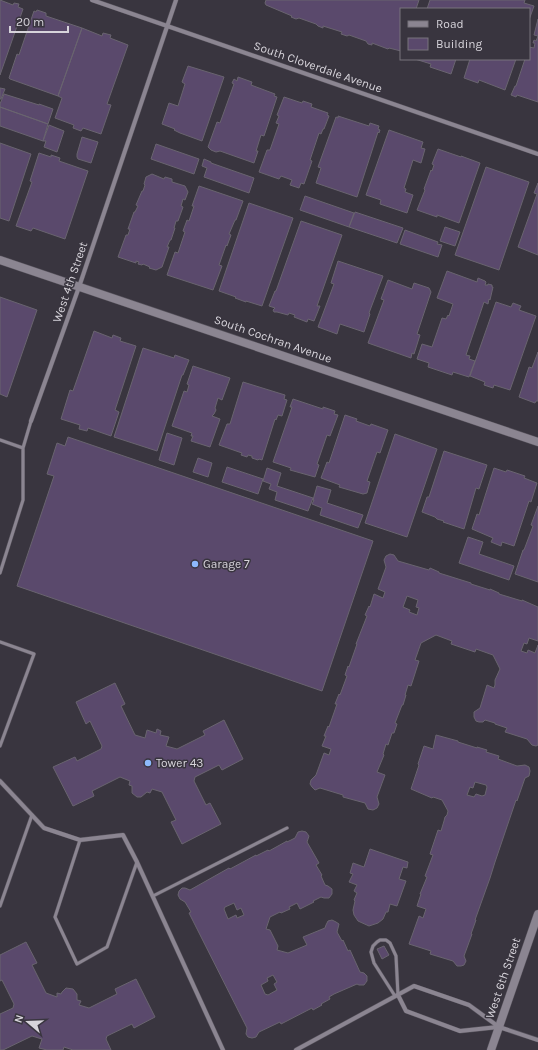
<svg xmlns="http://www.w3.org/2000/svg" width="538" height="1050" font-family="Karla,sans-serif">
<style>
.building{fill:#5a496c;stroke:#69646f;fill-rule:evenodd}
.lines{fill:none;stroke-linecap:round;stroke-linejoin:round}
.lane-casing{stroke:#57535c;stroke-width:4}
.street-casing{stroke:#57535c;stroke-width:5}
.secondary-casing{stroke:#57535c;stroke-width:9}
.lane{stroke:#8b8591;stroke-width:3}
.street{stroke:#8b8591;stroke-width:4}
.secondary{stroke:#8b8591;stroke-width:8}
.poi-dot{fill:#8db9fc;stroke:#39353f;stroke-width:1.5}
.labels{text-anchor:middle;stroke-width:3;stroke-linejoin:round;paint-order:stroke}
.street-label{font-size:12px;fill:#d7d4db;stroke:#39353f}
.poi-label{font-size:12px;fill:#d7d4db;stroke:#39353f;text-anchor:start}
</style>
<rect width="100%" height="100%" fill="#39353f"/>
<!-- building -->
<path class="building" d="M0 0 13 5 14 3 19 4 18 7 23 9 0 75Z
M266 0H419L416 9H401V51L389 48 388 49 372 43V45L368 44 366 41 349 35 347 36 341 34 342 32 323 26V28L318 26 316 24 299 18 296 19 291 17 292 16 266 5 265 3Z
M430 0H525L524 3 534 6 529 20V9H427Z
M37 10 46 13V16L82 28 58 96 10 79 9 78 17 54 19 55 34 11 36 12Z
M538 19V102L517 95 516 97 511 95 515 86H516L525 59H529V47L534 48 535 43H533L534 40 536 41 538 36 534 35Z
M82 28 102 36 103 33 111 35 110 38 128 45 107 104 111 105 101 134 83 128 81 131 73 128 74 125 55 118 62 98 58 96Z
M415 59H456L451 74 430 67 431 64Z
M470 59H516L505 90 479 80 478 83 464 78Z
M188 66 224 77 202 141 180 133 174 130 175 129 162 124 169 103 178 106 185 84 182 82Z
M238 77 252 82 251 85 275 94 274 96 277 97 264 136 261 135 256 151H258L254 163 220 151 216 152 211 150 208 147 217 122 220 123 234 84 232 83 234 79 237 81Z
M0 88 5 89 1 99H0Z
M4 94 39 105V104L53 109 48 124 0 107V104Z
M284 97 302 103 303 101 312 104 311 107 328 113 327 115 329 116 324 129H323L321 134 319 133 310 160 312 161 304 184 301 183 299 188 290 185 292 180 281 176 279 179 259 172 267 150H270L279 124 276 123 279 116 277 115Z
M0 107 48 124 43 141 0 126Z
M338 116 369 126 370 123 379 126 378 129 380 130 379 133 378 132 357 197 316 183 321 168 318 167 336 117 338 118Z
M49 125 64 131 57 152 44 147 46 141H43Z
M389 130 423 142 421 148 425 149 421 163 413 160 404 188 406 189 405 192 413 195 407 213 380 204 381 200 366 195Z
M82 137 98 142 91 163 78 159 77 157V154Z
M0 143 31 154 9 221 0 218Z
M156 144 199 159 194 174 151 159Z
M438 149 461 157V156L480 163 459 223 437 215V217L417 210 425 190 424 189 431 170 432 171 434 165 432 164Z
M39 153 51 157V155L60 158 59 161 88 171 65 239 33 228 31 231 16 226 32 182 30 181Z
M204 159 211 162V163L254 178 249 193 204 177 207 168 202 166Z
M486 167 529 182 499 270 455 255Z
M152 174 164 179 165 177 172 179V182L185 186 188 192 185 200 183 199 181 206 183 207 178 221H176L174 228H175L171 240H170L167 247H169L162 267 156 270 149 268 150 267 143 264 142 265 138 264 139 262 136 261V263L118 257 126 235H128L130 229H128L134 212H135L138 206 136 205 142 191H143L145 185 144 184 146 177Z
M538 183V255L518 247 537 194 534 193Z
M199 186 243 201 236 220H235L229 234 231 235 227 246 226 245 219 265 222 266 213 290 167 275 175 252 178 253 185 232 183 231 187 220 189 221 194 206H192Z
M305 196 354 213 349 227 300 210Z
M249 203 293 218 262 306 246 301V302L235 298 236 297 219 291Z
M355 212 403 228 397 243 349 227Z
M301 221 342 235 317 306H320L314 321 308 319 307 322 294 317 295 315 289 313 288 315 277 312H274L273 310 275 308 269 306 275 291H276Z
M445 227 460 232 455 246 440 241Z
M405 230 438 242 437 244 442 245 438 257 400 244Z
M338 261 383 276 369 313 370 314 364 332 340 324 337 334 318 327 334 284 331 283Z
M447 271 477 282 478 278 485 281 486 282 485 285H488V284L492 285V287H493L490 300 489 299 488 304 484 302 466 355 470 356 469 359 475 361 469 377 453 372 452 375 428 367 429 363 417 359 422 344 432 347 442 318 446 319 448 315 449 316 453 304 437 298Z
M388 280 412 289 414 283 429 288 431 292 417 334 420 335 414 354 412 353 411 358 368 343 384 300 381 299Z
M0 297 37 310 7 397 0 394Z
M496 302 511 307 513 303 521 306 519 310 536 316 510 390 494 385 493 388 484 385 485 382 470 376Z
M94 331 112 338 113 335 121 338 120 341 136 346 115 410 119 412 111 436 88 428 87 431 79 429 80 425 61 419 70 390 73 391Z
M143 348 174 358 175 355 189 360 183 375H182L157 451 114 437Z
M538 352V401H536L535 403 519 397 529 367 532 368Z
M193 366 230 378 222 400 218 398 215 408 216 410 214 414 212 416 220 419 210 447 191 441 193 436H191L192 433 172 426 184 391 187 392 189 385 187 384Z
M243 382 285 395 284 399 287 400 282 416 278 415 276 420 275 419 262 460 259 459 258 460 252 458V456L248 455 247 457 241 455 242 453 219 445 227 424H230Z
M293 399 323 409V407L335 411 334 414 338 415 330 436 327 435 317 464 319 465 315 477 290 470 291 468 273 462 292 407H290Z
M345 415 357 419 356 421 370 426 371 424 388 430 380 453 377 452 367 481 370 482 367 493 363 494 339 487 340 485 321 478 327 462 329 463Z
M167 433 182 438 174 465 159 460Z
M395 434 437 449 407 537 365 523Z
M68 437 373 541 322 691 17 586 54 476 47 474 57 443 65 446Z
M444 451 487 465 479 489 476 488 464 529 443 522 444 521 437 519 435 517 422 512 427 497H429Z
M198 458 212 463 208 477 193 472Z
M227 467 263 479 258 494 222 482Z
M267 468 281 473 277 486 313 498 308 511 275 500 277 492 269 489 271 484 263 481Z
M494 468 506 472 507 470 525 476 524 478 537 483 531 502 529 501 514 546 502 542 501 546 491 542 493 538 472 529 477 514 479 515Z
M317 486 331 490 327 503 363 515 358 528 320 515 322 508 312 504 314 500H313Z
M538 506V582L515 574 523 550H524L533 526 531 525Z
M468 537 483 542 479 554 514 566 509 580 459 563Z
M390 554 394 555 398 561 429 570 430 568 439 572V573L471 583V584L490 590V589L499 593V594L522 601V600L538 607V641L529 638 527 644 524 643 521 651 527 653 528 650 535 653 538 645V745L536 746 532 745 527 739 505 732 507 728 495 724V723L485 720 483 722H479L476 721 474 717V712L480 708 487 685 494 688 495 685V680L500 669 493 655 476 649 475 652 451 644 452 641 436 635 421 643 415 660 419 661 411 686 408 685 405 695H406L403 705H402L395 723 397 724 394 733H392L388 745 386 744 383 754 384 755 377 772 385 775 377 797 379 804 377 808 373 810 368 809 365 803 343 797V795L320 788 315 790 312 787 310 784 311 780 316 775 324 753 329 755 331 749 322 746 326 736H324L328 726 329 727 337 704H335L339 694 340 695 347 676 345 675 348 666 349 667 357 644H356L367 616 365 615 369 606 370 607 374 594 383 598 385 592 378 589 386 567 384 560 386 556ZM407 596 418 600 416 607 419 608 417 615 409 612 410 610 403 607Z
M115 683 125 704 121 706 135 735 145 738 147 730 156 733 157 729 161 731 160 735 169 737 166 746 177 749 205 735 203 731 224 720 243 759 222 770 219 765 195 777 194 781 206 805 210 803 221 824 182 844 171 822 176 820 162 792 152 789 150 793 147 792 141 797H137L132 793V786L129 785 130 781 120 777 92 791 94 796 73 806 53 767 75 757 77 761 101 749 102 746 90 721 86 724 76 702Z
M436 735 458 741V742L477 748V747L487 750 486 752 499 756 498 759 517 766 525 765 529 767 530 771 529 776 525 778 517 801 516 800 495 862 490 878 475 920H476L471 934H472L464 956 466 961 464 965 461 966H457L453 961 430 954 431 951 409 944 419 916 423 918 426 909 417 906 421 894H420L427 877 425 876 433 855 430 854 438 830 441 831 444 821 445 817 447 815 448 811 442 800 433 797 432 798 411 789 419 765 418 764 424 746 433 749ZM475 782 486 785 487 787 485 795 482 796 476 794 474 797 467 795 470 787 473 788Z
M302 831 306 832 309 836 307 842 319 863 316 865 322 875 321 876 325 885 328 886 332 889V894L329 898H324L321 897 313 901 314 902 300 909 297 903 289 907 290 909 281 913 280 912 270 917 266 929 270 930 278 946 277 950 288 953 307 945 303 937 325 928 326 925 328 921 332 920 336 922 339 924 337 932 342 941 343 940 348 951 350 950 360 972 364 973 367 976V981L364 985H359L357 984 334 994 329 997 330 999 321 1004 322 1005 313 1010 312 1008 281 1024 280 1022 259 1032 256 1037 252 1038 248 1037 246 1034 247 1028 189 913 191 912 185 902 180 899 178 895 179 891 182 888H185L190 890 229 868 230 869 256 855V856L268 850 269 851 287 841V842L295 838 298 832ZM234 903 237 910 241 908 244 915 237 918 236 915 228 919 224 909 225 907ZM273 975 277 982 274 984 277 990 268 995 265 994 261 985 268 981 267 978Z
M370 849 408 862 407 868 403 867 399 879 406 881 397 906 390 904 388 912H386L383 919 378 923 369 926 358 921 354 915 353 910 355 901 354 900 357 893 354 891 357 885 349 882 353 874 350 873 353 863 364 867Z
M26 942 37 963 32 965 46 993 57 997V993L61 994 62 992 66 988 73 989 77 994V1000L81 1001 79 1005 89 1008 117 994 115 989 136 979 155 1017 134 1028 132 1024 107 1036 106 1039 111 1050H73L64 1047 63 1050H47L39 1048 42 1039 32 1036 3 1050H0V1014L13 1008 14 1004 2 980 0 981V955Z
M384 946 389 955 382 959 377 949Z"/>
<g class="lines">
<defs>
<path id="lane" d="M0 440 23 448
M0 573 23 500V448L31 421
M0 642 34 654 0 746
M80 840 55 917 77 964 107 947 137 862
M153 896 287 828
M0 906 32 815
M395 996 374 963 371 952 373 946 377 942 380 940H386L390 943 396 956 398 995"/>
<path id="street" d="M92 0 538 154
M31 421 79 287 176 0
M0 781 44 828 80 840 123 835 137 862 223 1050
M398 995 406 1011 460 1031 498 1027
M296 1050 414 986 469 1005 499 1027 538 1040"/>
<path id="secondary" d="M0 260 538 442
M491 1050 538 914"/>
</defs>
<!-- lane casing -->
<use href="#lane" class="lane-casing"/>
<!-- street casing -->
<use href="#street" class="street-casing"/>
<!-- secondary casing -->
<use href="#secondary" class="secondary-casing"/>
<!-- lane -->
<use href="#lane" class="lane"/>
<!-- street -->
<use href="#street" class="street"/>
<!-- secondary -->
<use href="#secondary" class="secondary"/>
</g>
<!-- markers -->
<g class="poi-dot">
<circle cx="195" cy="564" r="4"/>
<circle cx="148" cy="763" r="4"/>
</g>
<g class="labels">
<!-- street labels -->
<g class="street-label">
<text transform="translate(318 67) rotate(19)" y="4">South Cloverdale Avenue</text>
<text transform="translate(70 282) rotate(-71)" y="4">West 4th Street</text>
<text transform="translate(273 339) rotate(19)" y="4">South Cochran Avenue</text>
<text transform="translate(503 978) rotate(-71)" y="4">West 6th Street</text>
</g>
<!-- poi labels -->
<g class="poi-label">
<text x="203" y="568">Garage 7</text>
<text x="156" y="767">Tower 43</text>
</g>
</g>
<!-- legend -->
<rect x="400" y="8" width="130" height="52" fill="#39353f" stroke="#78757d"/>
<rect x="408" y="21" width="20" height="6" fill="#8b8591" stroke="#78757d"/>
<text x="436" y="28" font-size="12" fill="#d7d4db">Road</text>
<rect x="408" y="38" width="20" height="12" fill="#5a496c" stroke="#78757d"/>
<text x="436" y="48" font-size="12" fill="#d7d4db">Building</text>
<!-- north arrow -->
<g transform="translate(28 1022) rotate(289)" stroke="#39353f" stroke-width="3" paint-order="stroke">
<path d="M0-3L7 15L0 10L-7 15Z" fill="#d7d4db"/>
<text y="-6" font-size="11" font-weight="bold" text-anchor="middle" fill="#d7d4db">N</text>
</g>
<!-- scale -->
<path d="M10 26v6h58v-6" fill="none" stroke="#d7d4db" stroke-width="2"/>
<text x="16" y="26" font-size="12" fill="#d7d4db" stroke="#39353f" stroke-width="3" paint-order="stroke">20 m</text>
</svg>
